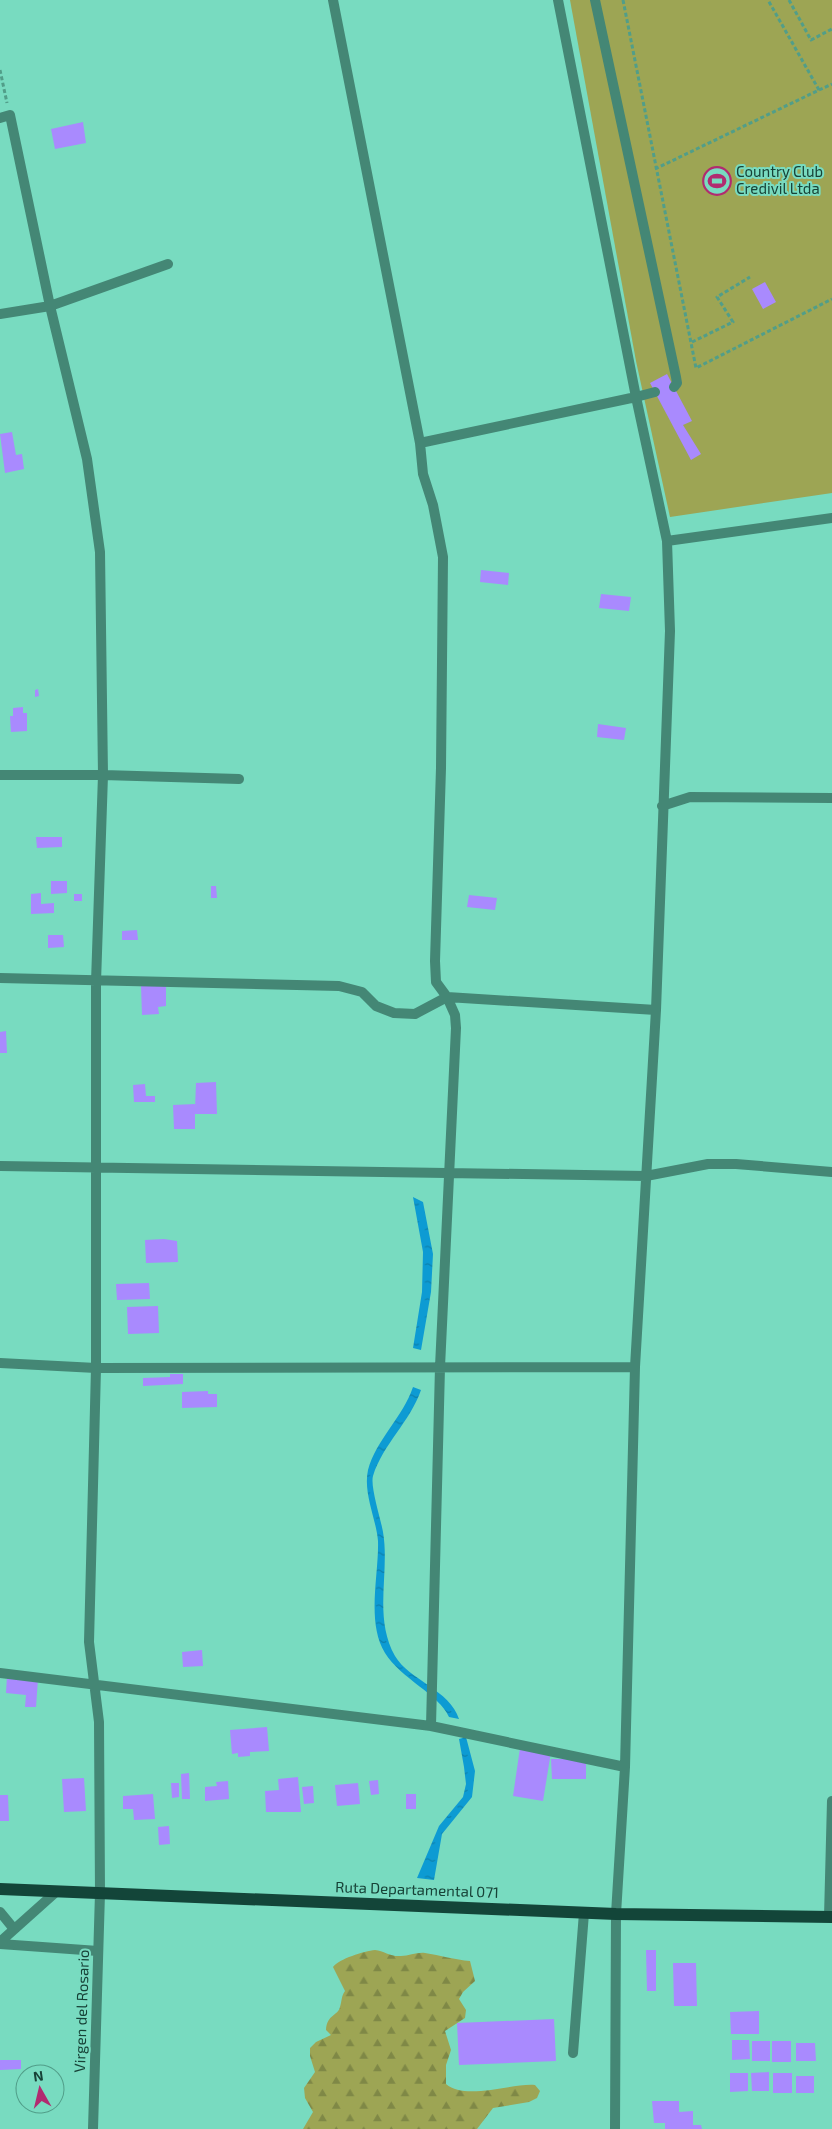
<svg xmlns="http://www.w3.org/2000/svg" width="832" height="2129" font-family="'Exo 2',sans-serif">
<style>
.forest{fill:url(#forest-firs)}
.garden{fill:#9da554}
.water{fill:url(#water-ripples)}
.building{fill:#a98afe}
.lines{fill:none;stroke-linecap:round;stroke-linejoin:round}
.path{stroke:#519e89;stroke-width:3;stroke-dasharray:4 2.5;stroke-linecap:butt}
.service{stroke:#448775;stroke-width:10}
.minor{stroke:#448775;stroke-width:10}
.tertiary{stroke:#448775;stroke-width:10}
.primary{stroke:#134539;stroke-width:12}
.labels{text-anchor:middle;stroke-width:4;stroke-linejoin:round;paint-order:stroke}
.poi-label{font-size:15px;fill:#174237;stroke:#78dbc0;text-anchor:start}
.street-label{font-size:15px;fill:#174237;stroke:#78dbc0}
</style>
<defs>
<pattern id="forest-firs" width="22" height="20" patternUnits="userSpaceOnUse" patternTransform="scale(1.25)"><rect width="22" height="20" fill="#9da554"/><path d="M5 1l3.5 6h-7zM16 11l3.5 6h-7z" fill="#7f8846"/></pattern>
<pattern id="water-ripples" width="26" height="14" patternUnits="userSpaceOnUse" patternTransform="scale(1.25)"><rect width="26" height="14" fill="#0d9bd3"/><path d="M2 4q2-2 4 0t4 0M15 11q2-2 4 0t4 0" fill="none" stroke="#0c80ac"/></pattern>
</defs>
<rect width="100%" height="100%" fill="#78dbc0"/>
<!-- forest -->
<path class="forest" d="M375 1950C384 1951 391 1957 401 1956 409 1956 417 1952 425 1953 440 1955 455 1960 470 1961L475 1981 463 1992 459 1999 466 2010 465 2018 445 2031 451 2050 446 2065V2084C466 2101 510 2083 535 2085L540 2091 537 2098 529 2102 493 2108 477 2129H303L313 2112 305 2098 304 2088 315 2072 310 2056V2048L316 2042 331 2035 326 2030C327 2014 338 2016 340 2007 342 2000 341 1997 345 1991L333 1967C339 1959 364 1951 375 1950Z"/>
<!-- garden -->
<path class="garden" d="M570 0H832V493L670 517 636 361Z"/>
<!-- water -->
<path class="water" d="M413 1197 423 1202 433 1254 431 1292 421 1350 413 1348 422 1292 423 1252Z
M413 1387 421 1390C410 1422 383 1444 373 1476 370 1486 381 1520 383 1532 390 1573 373 1617 395 1656 409 1680 450 1690 459 1719L449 1717C439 1694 401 1679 385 1653 366 1622 379 1575 378 1541 376 1518 363 1493 368 1470 376 1440 403 1417 413 1387Z
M466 1737 475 1771 472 1797 442 1834 434 1880 417 1878 439 1826 463 1797 466 1784 464 1767 459 1739Z"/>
<!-- building -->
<path class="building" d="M83 122 86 143 55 149 51 129Z
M765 282 776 302 763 309 752 289Z
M667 374 692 421 683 425 701 454 691 460 650 383Z
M12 432 16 455 22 454 24 469 5 473 0 434Z
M481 570 509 573 508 585 480 582Z
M601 594 631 597 629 611 599 608Z
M38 689 39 696 35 697V690Z
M23 707V713H27V731L11 732 10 716H13V708Z
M598 724 626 728 624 740 597 737Z
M36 837H62V847L37 848Z
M51 881H67V893L51 894Z
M211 886H216L217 898H211Z
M41 893V904L54 903V913L31 914V894Z
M74 894H82V901H74Z
M469 895 497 898 495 910 467 907Z
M137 930 138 940H122V931Z
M48 935H63L64 947 48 948Z
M166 985V1006L158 1007 159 1014 142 1015 141 986Z
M6 1031 7 1053H0V1032Z
M216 1082 217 1114H195V1129H174L173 1105 195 1104V1109L196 1083Z
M145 1084 146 1096H155V1102H134L133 1085Z
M164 1239 177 1241 178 1262 146 1263 145 1240Z
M149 1283 150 1299 117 1300 116 1284Z
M158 1306 159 1333 128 1334 127 1307Z
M170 1374H183V1384L143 1386V1378L170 1377Z
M208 1391V1394H217V1407L182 1408V1392Z
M202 1650 203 1666 183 1667 182 1652Z
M7 1676 38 1679 36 1707H25L26 1695 6 1693Z
M267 1727 269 1751 250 1752V1756L238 1757V1753L232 1754 230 1730Z
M520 1748 551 1752 543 1801 513 1796Z
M551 1759H586V1779H552Z
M189 1773 190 1799H182L181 1774Z
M298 1777 301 1812H266L265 1791 279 1790 278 1779Z
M84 1778 86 1811 64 1812 62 1779Z
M378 1780 379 1794 371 1795 369 1781Z
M228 1781 229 1799 205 1801V1787L217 1786 216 1782Z
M171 1783H179V1797L172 1798Z
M358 1783 360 1804 337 1806 335 1785Z
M313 1786 314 1803 304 1804 302 1787Z
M153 1794 155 1819 134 1820 133 1809H123V1796Z
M406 1794H416V1809H406Z
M0 1795H8L9 1821H0Z
M169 1826 170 1844 159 1845 158 1827Z
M646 1950H656V1991H647Z
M673 1963H696L697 2006H674Z
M759 2011V2034H731L730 2012Z
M554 2019 556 2061 459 2065 457 2023Z
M732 2040H749L750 2059 732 2060Z
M752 2041H770V2061H752Z
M772 2041H791V2062H772Z
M796 2043H815L816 2061H796Z
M0 2060H21V2069L0 2070Z
M769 2072V2091H752L751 2073Z
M730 2073H748V2091L730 2092Z
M773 2073H792V2093H773Z
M796 2076H814V2093H796Z
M652 2101H679V2112L693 2111V2125H701L702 2129H665V2123H654Z"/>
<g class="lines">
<!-- path -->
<path class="path" d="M623 0 696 368 832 299
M789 0 811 40 832 29
M0 70 7 103
M819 90 832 84
M655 169 819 90 768 0
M692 342 733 322 717 297 750 277"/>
<!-- service -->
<path class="service" d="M595 0 676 377 677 383 674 387
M636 397 655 392
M0 1912 14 1929
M0 1942 57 1891
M0 1944 98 1951
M573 2053 584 1913"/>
<!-- minor -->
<path class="minor" d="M333 0 420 443
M558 0 636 397 667 541 670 631 656 1010 635 1367 625 1767 616 1914 615 2129
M0 118 10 115 50 306 87 459 100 552 103 775 96 982V1368L89 1642 99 1722 100 1893
M0 314 50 306 168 264
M667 541 832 518
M0 775H103L239 779
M662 806 690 797 832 798
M0 978 339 986 362 992 376 1006 394 1013 415 1014 447 997 656 1010
M0 1166 646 1176 708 1164H736L832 1172
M0 1363 96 1368 635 1367
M0 1673 431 1726 625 1767
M431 1726 440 1367 456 1028 455 1015 447 997 436 982 435 961 441 768 443 557 433 505 423 474 420 443 636 397
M829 1917 832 1801"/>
<!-- tertiary -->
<path class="tertiary" d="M93 2129 100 1893"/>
<!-- primary -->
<path class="primary" d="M0 1889 616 1914 832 1917"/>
</g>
<!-- icons -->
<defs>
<symbol id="stadium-ring" viewBox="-11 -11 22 22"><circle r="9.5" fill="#78dbc0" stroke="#b12b70" stroke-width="1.5"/><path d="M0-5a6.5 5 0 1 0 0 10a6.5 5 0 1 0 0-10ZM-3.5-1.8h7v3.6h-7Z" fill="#b12b70"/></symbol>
</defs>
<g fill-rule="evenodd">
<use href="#stadium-ring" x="701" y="165" width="32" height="32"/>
</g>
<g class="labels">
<!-- poi labels -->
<g class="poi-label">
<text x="736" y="177">Country Club<tspan x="736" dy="17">Credivil Ltda</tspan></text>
</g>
<!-- street labels -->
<g class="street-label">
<text transform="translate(417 1890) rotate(2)" y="5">Ruta Departamental 071</text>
<text transform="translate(82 2011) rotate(-88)" y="5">Virgen del Rosario</text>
</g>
</g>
<!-- north arrow -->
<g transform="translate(40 2089) rotate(352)"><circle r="24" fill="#78dbc0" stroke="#519e89"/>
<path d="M0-4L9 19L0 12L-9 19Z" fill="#b12b70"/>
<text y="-8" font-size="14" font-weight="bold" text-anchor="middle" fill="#174237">N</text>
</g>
</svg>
